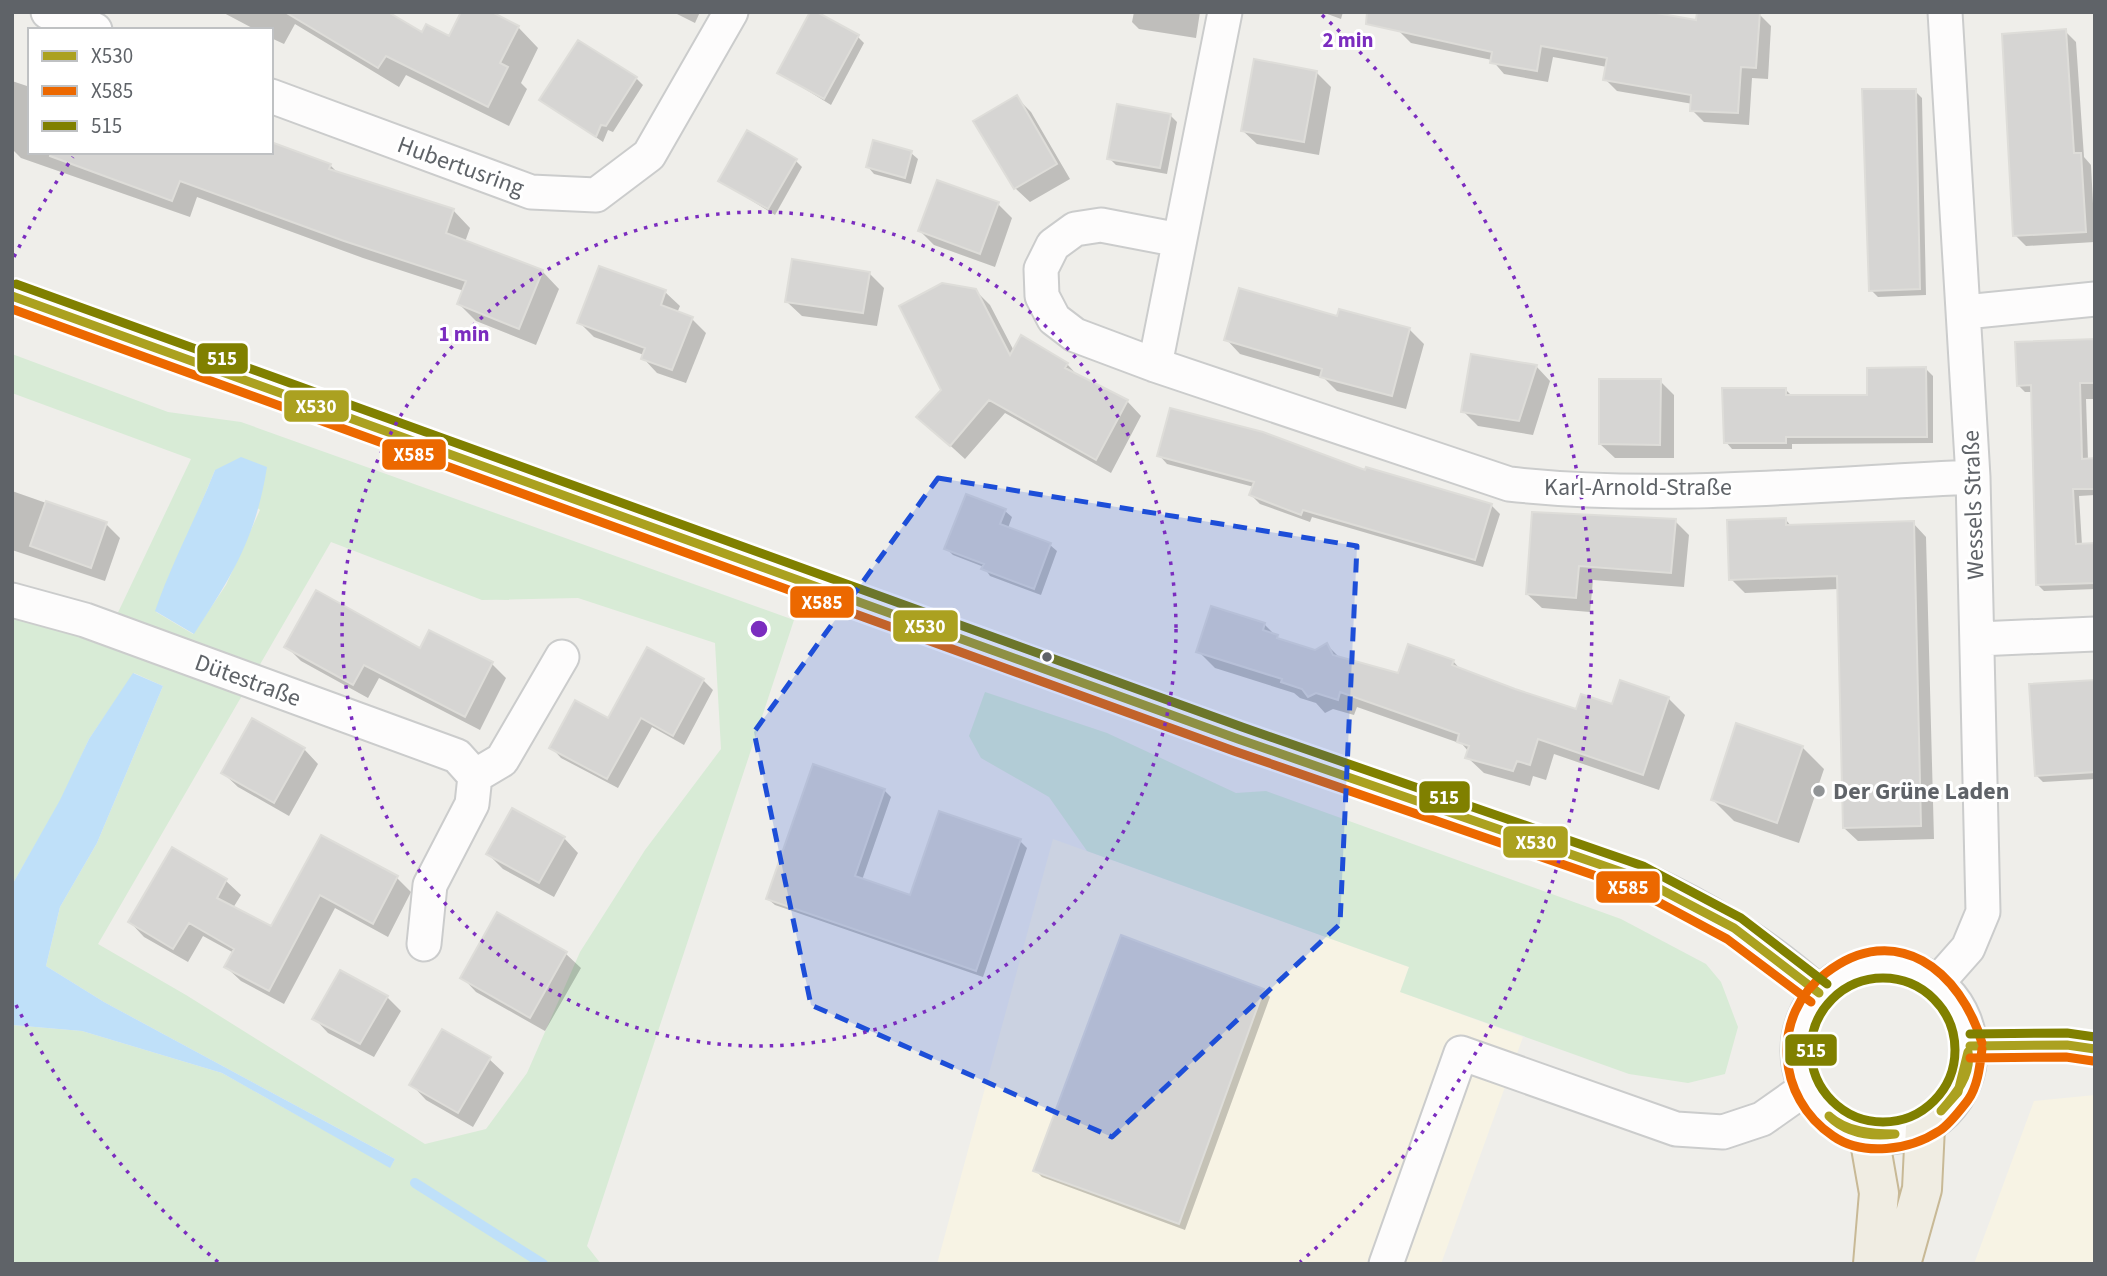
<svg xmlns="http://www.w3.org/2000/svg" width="2107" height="1276" font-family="'Source Sans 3',sans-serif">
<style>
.commercial{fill:#f7f3e4}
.green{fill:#d8ebd6;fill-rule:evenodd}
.water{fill:#bfe0f9}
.shadow{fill:#0003}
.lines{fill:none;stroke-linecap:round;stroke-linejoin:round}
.stream{stroke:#bfe0f9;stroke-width:10}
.building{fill:#d6d5d3;stroke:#deddd9;stroke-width:2}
.minor-casing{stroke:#cbcccc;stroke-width:37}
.highway-casing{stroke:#c8b996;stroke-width:42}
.minor{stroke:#fdfcfc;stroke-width:33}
.highway{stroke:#f0ede3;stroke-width:38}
.bus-1-casing{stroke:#fff;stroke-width:14}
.bus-2-casing{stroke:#fff;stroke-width:14}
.bus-3-casing{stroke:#fff;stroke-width:14}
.bus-1{stroke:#aba120;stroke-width:9}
.bus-2{stroke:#ec6800;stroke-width:9}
.bus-3{stroke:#808000;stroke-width:9}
.marked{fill:#1d4ed8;fill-opacity:0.2;stroke:#1d4ed8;stroke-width:5;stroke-dasharray:14 9;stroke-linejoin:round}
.ring{fill:none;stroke:#7b2cbf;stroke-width:3.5;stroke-dasharray:3.5 7}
.bus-dot{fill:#5f6368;stroke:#fff;stroke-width:2.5}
.poi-dot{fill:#919496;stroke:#fff;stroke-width:2.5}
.labels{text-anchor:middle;stroke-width:6;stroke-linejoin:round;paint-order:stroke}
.street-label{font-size:24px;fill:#5f6368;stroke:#fff}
.poi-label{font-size:24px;font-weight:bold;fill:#5f6368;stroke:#fff;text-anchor:start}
.centre{fill:#7b2cbf;stroke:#fff;stroke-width:3.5}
.ring-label{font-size:21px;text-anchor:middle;font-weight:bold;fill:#7b2cbf;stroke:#fff;stroke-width:6;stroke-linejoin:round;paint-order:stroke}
.line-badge{stroke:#fff;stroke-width:2.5}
.badge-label{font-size:19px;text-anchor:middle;font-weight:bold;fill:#fff}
</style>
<rect width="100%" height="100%" fill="#efeeea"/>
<!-- commercial -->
<path class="commercial" d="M1053 839 1409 967 1401 992 1523 1037 1441 1264H937Z
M2095 1095V1264H1974L2034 1101Z"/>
<!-- green -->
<path class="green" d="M12 354 168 412 241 422 794 620 587 1246 601 1264H12V1025L82 1031 222 1073 390 1167 395 1159 104 1002 46 966 60 907 97 843 163 686 134 673 89 739 61 800 12 885V614L103 644 191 459 12 393ZM215 470 260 510 226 585 193 634 156 612ZM331 542 482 600 578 598 715 643 721 749 645 850 580 952 527 1073 486 1129 425 1144 186 995 98 944Z
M985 692 1107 733 1236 793 1266 791 1621 919 1706 964 1721 982 1738 1027 1725 1074 1688 1083 1629 1074 1400 992 1409 967 1087 851 1049 797 981 758 969 736Z"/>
<!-- water -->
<path class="water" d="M241 457 267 467C256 537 232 576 194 634L155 611C172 562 196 518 215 470Z
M133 673 163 686 97 843 60 907 46 966 104 1002 395 1159 390 1168 222 1073 82 1031 12 1025V885L60 800 89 739Z"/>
<!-- shadow -->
<path class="shadow" d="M222 12H385L423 35 450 38 518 27 538 48 521 83 527 89 509 126 406 75 399 87 295 24 284 44 271 38V30H256Z
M673 12H700L695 23Z
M1134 12H1200L1196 38 1139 29 1132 22Z
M1322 12H1343L1341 19Z
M1759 14 1771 26 1768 79 1752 78 1749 125 1704 122 1692 110 1693 104 1617 91 1605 79 1607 67 1553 57 1548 82 1504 74 1492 60 1411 43 1399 31 1698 22Z
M2065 31 2076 42 2084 157 2091 165 2095 242 2026 246 2015 235Z
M858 37 864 43 831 105 779 73Z
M1317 73 1331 87 1319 155 1257 144 1242 130Z
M636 78 643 85 613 132 608 130 603 142 541 100Z
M12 81 30 87V152H223L330 165 338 173 453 210 470 228 465 242 542 271 559 289 536 345 476 321 459 304 464 291 363 258 197 197 190 217 21 158 12 149Z
M1915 91 1922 98 1926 295 1878 297 1871 290Z
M1016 97 1031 112 1070 179 1030 202 1015 188Z
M1170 115 1177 122 1167 174 1116 165 1109 158Z
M911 153 918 159 911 184 874 174 868 167Z
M795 160 802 167 775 215 720 181Z
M998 204 1012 218 995 267 934 245 920 231Z
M600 268 665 292 680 306 677 313 692 319 706 333 686 383 657 373 643 358 644 355 594 337 580 323Z
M869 273 884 288 877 326 802 316 787 302Z
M975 290 990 305 1014 351 1067 364 1079 377 1127 401 1141 416 1111 473 1005 413 965 459 919 417 943 390Z
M1338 318 1410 330 1424 344 1406 409 1337 391 1324 378 1240 354 1226 339Z
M2095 341V399H2086L2088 460H2095V495L2079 496 2082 545H2095V589L2044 591 2037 584 2033 392H2025L2018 385Z
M1536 366 1550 381 1533 435 1478 426 1463 411Z
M1926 369 1933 376V443L1792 444V449H1732L1726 442 1786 390 1793 397H1869Z
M1660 381 1674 395V458H1615L1600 444Z
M1159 455 1366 472 1367 469 1492 506 1500 514 1483 567 1312 517 1310 522 1260 504 1251 495 1254 487 1167 464Z
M12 491 106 524 120 538 105 581 12 550Z
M1005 511 1012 517 1008 528 1050 545 1057 551 1041 595 990 576 984 567 953 555 946 548Z
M1534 514 1675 521 1689 535 1684 587 1593 580 1590 612 1542 608 1527 594Z
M1786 520 1792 527 1913 523 1926 537 1934 839 1858 841 1844 828 1839 589 1745 593 1731 579Z
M1264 624 1281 641 1316 651 1327 645 1341 659 1399 676 1453 661 1461 670 1578 711 1668 698 1685 715 1659 790 1554 754 1546 780 1533 776 1530 786 1484 773 1467 757 1469 752 1462 744 1357 707 1354 715 1333 709 1325 713 1316 703 1300 698 1294 693 1215 668 1198 651Z
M287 647 420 651 492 664 506 678 480 730 379 678 368 698 301 661Z
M703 680 713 690 684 745 652 727 618 788 561 758 551 747Z
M2095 682V779L2043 782 2036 775Z
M1802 747 1824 769 1799 843 1734 821 1713 800Z
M304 749 318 764 289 816 238 787 223 773Z
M884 790 891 797 862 880 911 897 1020 841 1027 848 983 977 775 905 768 899Z
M322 837 397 878 411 892 388 937 335 908 284 1004 241 981 226 967 234 953 203 936 188 962 144 937 130 922 172 850 226 881 241 895 233 908 272 929Z
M564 838 578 853 554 897 503 869 488 854Z
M497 914 566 954 581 968 545 1031 476 992 462 977Z
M1263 990 1270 997 1185 1230 1042 1177 1035 1170Z
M387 997 401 1011 374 1057 328 1033 314 1018Z
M489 1059 504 1073 473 1127 426 1100 412 1085Z"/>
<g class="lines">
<!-- stream -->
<path class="stream" d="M415 1183 543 1264"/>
</g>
<!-- building -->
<path class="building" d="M285 12H388L422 32 426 24 449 36 461 12H492L519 26 500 63 508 67 488 107 386 56 378 68Z
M810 12H817L859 35 824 99 777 73Z
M1367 12H1651L1696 20 1697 12H1760L1756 68 1741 67 1738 113 1690 111 1691 95 1603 80 1607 58 1541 46 1537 71 1490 63 1492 52 1366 24Z
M2066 29 2074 153H2081L2086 232 2013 236 2002 34Z
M578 40 637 77 606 126 601 125 596 137 539 100Z
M1254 59 1317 71 1304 142 1241 131Z
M1862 89H1916L1920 289 1869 291Z
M1017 95 1057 164 1014 189 973 121Z
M1117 104 1171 114 1160 168 1107 159Z
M747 130 797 159 768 209 718 181Z
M873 140 912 151 905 178 866 167Z
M271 142 331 164 329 169 454 209 446 233 543 270 519 329 457 304 466 281 344 241 180 181 172 201 50 156 51 152H271Z
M937 180 999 202 980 254 918 231Z
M792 259 870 272 863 313 785 302Z
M599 266 666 290 661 305 693 317 672 370 641 359 645 348 577 323Z
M942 283 976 289 1010 355 1021 335 1068 363 1065 368 1128 400 1096 460 989 400 950 446 916 417 941 390 899 306Z
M1239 288 1337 316 1339 309 1410 328 1392 396 1320 377 1322 369 1224 340Z
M2095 339V383H2080L2082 459 2095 458V489H2073L2076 544 2095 543V583L2036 585 2031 385 2017 386 2015 342Z
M1471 354 1537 365 1519 421 1461 412Z
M1926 367 1927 437H1786V443H1724L1722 388H1786V395H1867V368Z
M1599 379H1661L1660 445 1599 444Z
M1170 408 1263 432 1365 470 1366 467 1492 504 1475 560 1303 510 1301 515 1249 495 1254 482 1157 456Z
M966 494 1006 509 1000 524 1051 543 1034 589 981 569 984 564 944 549Z
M46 501 107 522 91 568 30 546Z
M1532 512 1676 519 1671 573 1579 566 1576 598 1526 594Z
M1786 518V525L1914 521 1921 826 1843 828 1837 576 1729 580 1727 520Z
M316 590 420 648 429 630 493 662 465 717 364 665 353 685 284 647Z
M1211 606 1265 623 1263 630 1278 635 1277 638 1315 650 1327 643 1333 655 1398 673 1408 644 1454 660 1452 665 1515 689 1576 709 1581 694 1612 704 1620 680 1669 697 1643 775 1538 739 1530 765 1517 761 1513 771 1465 758 1469 746 1457 742 1459 734 1340 692 1338 700 1316 693 1308 697 1302 689 1281 682 1282 679 1196 652Z
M647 647 704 679 673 736 641 718 607 779 549 748 575 700 608 718Z
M2095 680V772L2035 776 2029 684Z
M252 718 305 748 274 803 221 773Z
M1736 723 1803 746 1777 823 1711 800Z
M813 764 885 789 855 876 910 895 939 811 1021 839 976 971 766 899Z
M512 808 565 837 539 883 486 854Z
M321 835 398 876 373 924 320 895 269 991 224 967 234 949 189 923 173 949 128 922 172 847 227 879 217 898 271 926Z
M497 912 567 952 530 1018 460 978Z
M1121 935 1264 989 1179 1224 1033 1171Z
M340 970 388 996 360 1044 312 1019Z
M442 1029 491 1057 458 1113 409 1085Z"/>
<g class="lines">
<defs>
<path id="minor" d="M48 12 95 30
M271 96 531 192 596 195 649 155 731 12
M1179 240 1101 225 1075 229 1053 245 1041 269 1042 296 1054 319 1075 335 1155 365 1509 484C1662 501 1819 484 1973 477
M12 296 1238 739 1639 878C1706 908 1765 944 1819 993
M1965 312 2095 299
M1155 365 1225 12
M12 600 85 620 457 756 475 776 472 804 430 885 424 944
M1978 639 2095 634
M475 776 502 760 562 657
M1798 1051a86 86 0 1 1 172 0a86 86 0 1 1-172 0Z
M1937 983 1968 948 1983 912 1973 477 1945 12
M1970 1046 2067 1045 2095 1049
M1386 1264 1461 1053 1676 1129 1723 1132 1762 1119 1806 1088"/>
<path id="highway" d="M1869 1136 1879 1193 1873 1264
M1901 1264 1922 1189 1925 1127"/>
</defs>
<!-- minor casing -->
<use href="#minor" class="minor-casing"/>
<!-- highway casing -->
<use href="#highway" class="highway-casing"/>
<!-- minor -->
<use href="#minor" class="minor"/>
<!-- highway -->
<use href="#highway" class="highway"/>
<defs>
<path id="bus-1" d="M12 296 1238 739 1639 878 1734 928 1819 993
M1970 1046 2067 1045 2095 1049
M1941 1111 1958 1092 1968 1052
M1941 1111C1955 1095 1972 1075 1968 1052
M1829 1116C1847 1132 1872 1134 1895 1134
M1829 1116C1847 1134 1870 1137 1895 1134"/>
<path id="bus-2" d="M12 309 1234 751 1634 889 1727 939 1811 1002
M1982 1043C1961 971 1896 919 1826 973 1770 1015 1776 1098 1833 1136 1863 1157 1910 1150 1939 1131 1949 1125 1961 1109 1968 1100 1978 1086 1980 1065 1982 1049
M1970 1058 2066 1057 2093 1061"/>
<path id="bus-3" d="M16 284 1242 727 1643 866 1741 918 1827 984
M1811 1050a72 72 0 1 1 144 0a72 72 0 1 1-144 0Z
M1970 1034 2067 1033 2095 1037"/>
</defs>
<!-- bus-1 casing -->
<use href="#bus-1" class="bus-1-casing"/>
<!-- bus-2 casing -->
<use href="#bus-2" class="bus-2-casing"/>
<!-- bus-3 casing -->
<use href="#bus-3" class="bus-3-casing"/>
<!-- bus-1 -->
<use href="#bus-1" class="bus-1"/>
<!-- bus-2 -->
<use href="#bus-2" class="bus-2"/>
<!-- bus-3 -->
<use href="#bus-3" class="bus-3"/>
</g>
<!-- marked area -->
<path class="marked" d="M938 478 1357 546 1340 924 1112 1137 811 1005 754 732Z"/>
<!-- distance rings -->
<g class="ring">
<circle cx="759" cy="629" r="417"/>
<path d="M218 1262A833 833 0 0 1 14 1001M14 257A833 833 0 0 1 73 157M1322 15A833 833 0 0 1 1300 1262"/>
</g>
<!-- markers -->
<circle class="bus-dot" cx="1047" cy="657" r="6"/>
<circle class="poi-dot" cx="1819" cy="791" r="7"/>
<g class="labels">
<!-- street labels -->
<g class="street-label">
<text transform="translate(461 166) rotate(20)" y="8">Hubertusring</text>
<text x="1638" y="495">Karl-Arnold-Straße</text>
<text transform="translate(1973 505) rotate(-92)" y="8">Wessels Straße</text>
<text transform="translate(248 680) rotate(20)" y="8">Dütestraße</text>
</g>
<!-- poi labels -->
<g class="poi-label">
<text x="1833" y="799">Der Grüne Laden</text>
</g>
</g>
<circle cx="759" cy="629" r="10" class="centre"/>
<g class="ring-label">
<text x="1348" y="47">2 min</text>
<text x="464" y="341">1 min</text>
</g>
<g class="line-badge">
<rect x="196" y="342" width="53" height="33" rx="7" fill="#808000"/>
<rect x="283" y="389" width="67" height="34" rx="7" fill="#aba120"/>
<rect x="381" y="438" width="66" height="33" rx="7" fill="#ec6800"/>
<rect x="789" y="585" width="66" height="34" rx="7" fill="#ec6800"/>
<rect x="892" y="609" width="67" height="34" rx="7" fill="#aba120"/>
<rect x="1418" y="780" width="53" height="34" rx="7" fill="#808000"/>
<rect x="1502" y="825" width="67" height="34" rx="7" fill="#aba120"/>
<rect x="1595" y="870" width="66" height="34" rx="7" fill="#ec6800"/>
<rect x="1784" y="1033" width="54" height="34" rx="7" fill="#808000"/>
</g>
<g class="badge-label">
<text x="222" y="365">515</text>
<text x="316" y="413">X530</text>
<text x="414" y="461">X585</text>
<text x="822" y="609">X585</text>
<text x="925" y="633">X530</text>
<text x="1444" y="804">515</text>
<text x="1536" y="849">X530</text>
<text x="1628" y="894">X585</text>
<text x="1811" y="1057">515</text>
</g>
<!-- border -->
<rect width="2107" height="1276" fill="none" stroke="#5f6368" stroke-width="28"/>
<!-- legend -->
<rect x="28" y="28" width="245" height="126" fill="#ffffff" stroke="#bfc1c3" stroke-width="2"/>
<rect x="42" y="51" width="35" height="10" fill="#aba120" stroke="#bfc1c3" stroke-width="2"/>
<text x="91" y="63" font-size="21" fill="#5f6368">X530</text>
<rect x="42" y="86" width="35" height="10" fill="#ec6800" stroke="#bfc1c3" stroke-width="2"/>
<text x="91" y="98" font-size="21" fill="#5f6368">X585</text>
<rect x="42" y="121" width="35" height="10" fill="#808000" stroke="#bfc1c3" stroke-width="2"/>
<text x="91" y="133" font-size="21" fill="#5f6368">515</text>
</svg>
